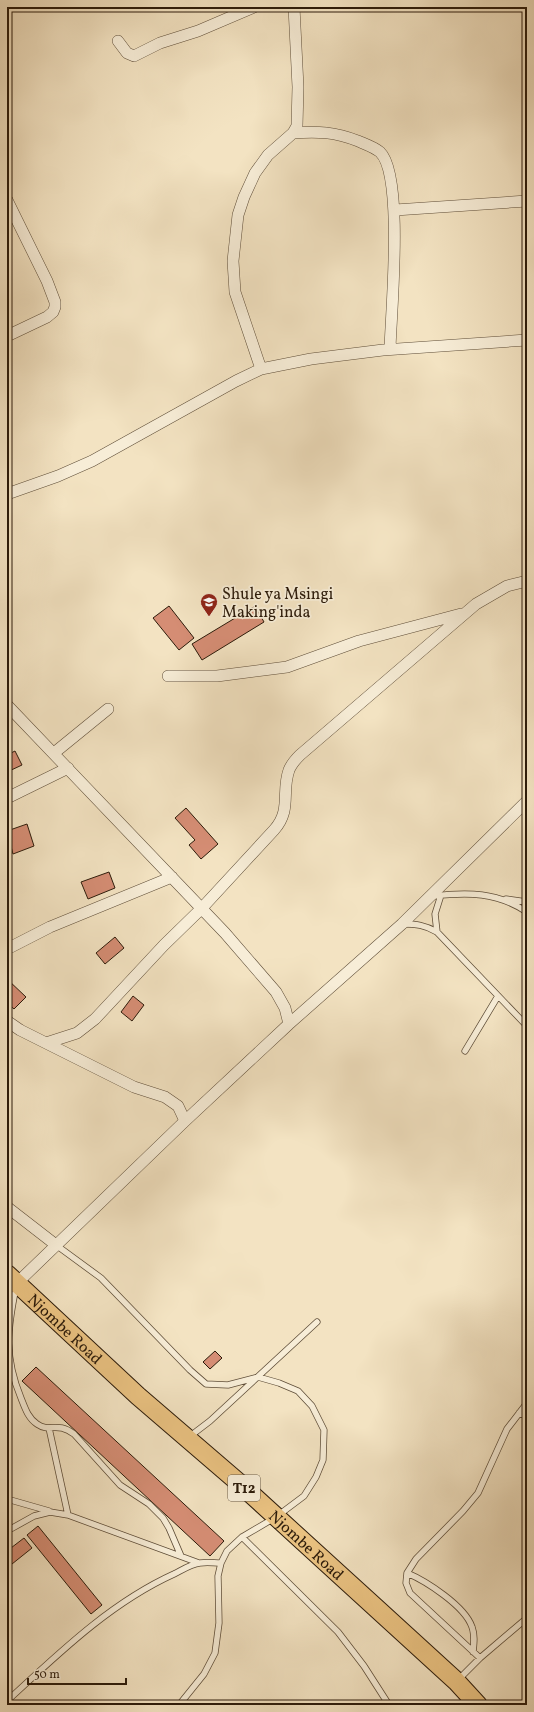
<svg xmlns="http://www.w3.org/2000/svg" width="534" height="1712" font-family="Vollkorn,serif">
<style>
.building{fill:#d58d74;stroke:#2c1b0a}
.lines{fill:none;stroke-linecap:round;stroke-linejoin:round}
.service-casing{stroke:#5e4d38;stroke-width:7}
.minor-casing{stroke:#5e4d38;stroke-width:12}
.trunk-casing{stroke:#2c1b0a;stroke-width:20}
.service{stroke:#f7edd7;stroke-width:5.5}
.minor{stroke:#f7edd7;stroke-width:11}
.trunk{stroke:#eac281;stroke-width:18}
.labels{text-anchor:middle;stroke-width:3.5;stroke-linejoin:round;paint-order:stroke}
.shield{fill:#f7edd7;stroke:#695a48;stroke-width:1}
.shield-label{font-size:15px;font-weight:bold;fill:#2c1b0a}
.poi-label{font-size:16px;fill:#2c1b0a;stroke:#f7edd7;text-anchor:start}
.street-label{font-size:16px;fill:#2c1b0a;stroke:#f7edd7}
</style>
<rect width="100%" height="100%" fill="#f3e3c2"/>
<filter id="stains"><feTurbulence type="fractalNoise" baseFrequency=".005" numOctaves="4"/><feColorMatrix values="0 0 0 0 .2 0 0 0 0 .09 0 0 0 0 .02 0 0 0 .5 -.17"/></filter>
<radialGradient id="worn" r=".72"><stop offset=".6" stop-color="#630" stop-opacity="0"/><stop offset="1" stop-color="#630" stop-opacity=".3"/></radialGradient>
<!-- building -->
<path class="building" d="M169 606 194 638 179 650 153 618Z
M255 606 264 622 202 660 192 644Z
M15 751 22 765 7 772V755Z
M186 808 218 844 201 859 189 845 195 840 175 818Z
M27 824 34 846 13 854 7 831Z
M109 872 115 888 88 899 81 882Z
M115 937 124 948 105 964 96 953Z
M7 979 26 997 14 1009 7 1003Z
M133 996 144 1005 132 1021 121 1012Z
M215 1351 222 1358 210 1369 203 1362Z
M36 1367 224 1541 210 1556 22 1381Z
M38 1526 102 1605 91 1614 27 1535Z
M24 1538 32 1548 7 1568V1551Z"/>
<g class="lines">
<defs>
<path id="service" d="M433 896C468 892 497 892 527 912
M506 899 527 902
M403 924C416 924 425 925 437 932L527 1026
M437 932 435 914 441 895
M465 1051 498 996
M56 1245 101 1278 190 1370 206 1384 228 1385 258 1377 279 1383 298 1391 312 1406 324 1430 323 1460 316 1477 304 1496 276 1517 242 1537 227 1551 221 1563 218 1576 219 1623 215 1653 204 1674 179 1705
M16 1287C7 1330 4 1357 21 1398 25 1408 28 1418 37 1424 50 1433 57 1421 74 1434L120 1485 149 1504 163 1518 169 1528 181 1556
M519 1413 527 1415
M49 1428 68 1515
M189 1437 210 1421 317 1322
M7 1499 49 1511
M7 1531 34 1516 50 1512 68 1515 199 1563
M242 1537 338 1632 364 1666 389 1705
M407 1573C426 1581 465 1606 472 1627 475 1635 474 1643 473 1652
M480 1658 410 1593 406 1583 407 1573 416 1559 463 1511 478 1493 507 1429 527 1403
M458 1680 480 1658 527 1618
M7 1701C58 1654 110 1603 174 1574 182 1570 191 1564 200 1563 207 1562 214 1563 221 1563"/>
<path id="minor" d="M118 41 127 53 134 56 160 43 198 31 254 7
M293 133C318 131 335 132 358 141 365 144 374 147 380 152 404 175 391 312 390 349
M7 200 47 281 55 302V307L53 312 47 317 7 336
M395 210 527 201
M261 369 235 292 233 261 238 215 244 197 255 173 268 155 293 133 297 126 298 87 294 7
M7 494 58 476 92 461 236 381 261 369 311 359 383 350 527 340
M168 676H217L287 667 359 641 461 614
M7 705 225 933 276 992 285 1008 289 1024
M54 753 108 709
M7 798 68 768
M7 949 50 927 172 877
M7 1021 20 1030 134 1087 165 1097 178 1106 185 1121
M46 1043 77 1033 95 1019 164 945 202 908 274 830C292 810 281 792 289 770 291 765 296 759 300 755L476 604 507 586 527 581
M7 1207 56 1245
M17 1283 185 1121 289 1024 402 924 527 801"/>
<g id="trunk">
<path id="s1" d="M7 1274 138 1396 238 1482 375 1607 456 1681 478 1705"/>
</g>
</defs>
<!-- service casing -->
<use href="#service" class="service-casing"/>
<!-- minor casing -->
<use href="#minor" class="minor-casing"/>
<!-- trunk casing -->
<use href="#trunk" class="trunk-casing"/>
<!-- service -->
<use href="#service" class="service"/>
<!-- minor -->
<use href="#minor" class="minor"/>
<!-- trunk -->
<use href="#trunk" class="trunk"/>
</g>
<!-- icons -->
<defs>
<symbol id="school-pin" viewBox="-11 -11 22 30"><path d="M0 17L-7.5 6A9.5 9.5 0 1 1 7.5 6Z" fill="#8f2418" stroke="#f7edd7"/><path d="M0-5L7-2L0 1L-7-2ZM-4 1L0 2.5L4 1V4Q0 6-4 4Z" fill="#fff"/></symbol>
</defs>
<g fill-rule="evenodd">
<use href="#school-pin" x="199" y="592" width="20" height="27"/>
</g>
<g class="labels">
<!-- shield labels -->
<rect class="shield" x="228" y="1475" width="32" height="26" rx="3"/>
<g class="shield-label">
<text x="244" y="1493">T12</text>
</g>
<!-- poi labels -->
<g class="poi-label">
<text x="222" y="599">Shule ya Msingi<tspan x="222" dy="18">Making'inda</tspan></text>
</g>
<!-- street labels -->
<g class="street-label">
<text dy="6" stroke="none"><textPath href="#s1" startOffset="80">Njombe Road</textPath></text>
<text dy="6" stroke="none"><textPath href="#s1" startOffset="404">Njombe Road</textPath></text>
</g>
</g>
<!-- margin -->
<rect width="534" height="1712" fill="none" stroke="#f3e3c2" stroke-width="24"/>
<rect x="8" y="8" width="518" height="1696" fill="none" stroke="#2c1b0a" stroke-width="2"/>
<rect x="12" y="12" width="510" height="1688" fill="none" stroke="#2c1b0a"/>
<!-- scale -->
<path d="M28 1678v6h98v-6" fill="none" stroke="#2c1b0a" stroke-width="2"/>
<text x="34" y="1678" font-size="12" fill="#2c1b0a" stroke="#f7edd7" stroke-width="3" paint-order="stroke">50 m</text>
<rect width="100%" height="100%" filter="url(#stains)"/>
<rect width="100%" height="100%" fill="url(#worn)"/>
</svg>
